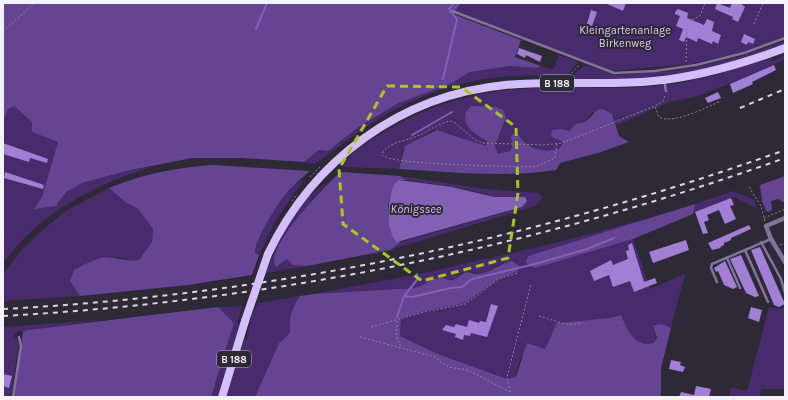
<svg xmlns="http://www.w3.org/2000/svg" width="788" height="400" font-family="Karla,sans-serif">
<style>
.green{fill:#472b6c}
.forest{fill:#654493}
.water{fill:#8261b4}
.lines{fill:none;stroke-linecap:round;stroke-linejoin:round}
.stream{stroke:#8261b4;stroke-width:2}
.building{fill:#a07fd4}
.path{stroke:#898591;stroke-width:1;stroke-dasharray:2 2;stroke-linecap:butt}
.lane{stroke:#817498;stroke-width:2.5}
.street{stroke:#817498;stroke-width:4.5}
.primary{stroke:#d4befb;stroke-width:8}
.rail{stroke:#dad7e0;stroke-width:2;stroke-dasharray:5 5;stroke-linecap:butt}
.primary-bridge{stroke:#d4befb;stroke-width:8}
.marked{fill:none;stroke:#a7c71e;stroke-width:3;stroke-dasharray:8 5;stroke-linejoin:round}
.labels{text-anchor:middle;stroke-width:4;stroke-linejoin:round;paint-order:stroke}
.shield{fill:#2e2937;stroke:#b9b6c0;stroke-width:1}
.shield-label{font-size:10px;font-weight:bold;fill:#f5f2fb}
.park-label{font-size:11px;fill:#dccdf9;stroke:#2e2937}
.water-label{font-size:12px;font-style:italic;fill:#d1c2ee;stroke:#2e2937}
</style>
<rect width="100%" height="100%" fill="#2e2937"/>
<!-- green -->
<path class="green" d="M461 3H785V36L743 52 691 64 612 71 454 11Z
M785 41V44C749 58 712 70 673 75 638 80 603 79 567 80 575 76 578 69 585 65L615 75 673 71 696 67 742 56Z
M785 53V60L702 95 670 102 617 125 612 114 593 112 586 120 574 126 570 131 562 129 560 140 563 143 559 149C542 153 527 149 518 134L511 136 512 147 509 151 498 154 495 146 503 126 486 140 487 143 485 147 453 134 434 130 403 149 399 169 344 167V164L352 155H350C397 119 449 96 508 90 557 85 607 90 656 86 694 82 732 71 768 59L772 61 783 56Z
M559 55 578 62 569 73 563 75 509 76 479 80 447 87 412 101 388 113 366 127 315 164 304 162 319 150 328 151 360 126 399 103 452 83 470 72 510 66 536 68 541 66 553 70Z
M14 106 32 122V132L58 142 42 197 34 208 59 204C61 201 61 196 64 193 80 178 130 170 152 167 95 184 40 213 3 263V121L8 108Z
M400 176 486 189 540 193 542 198 535 206 390 250 401 242 522 207 511 197H494L465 189 406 180Z
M303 181 276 220 259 255 255 253C254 240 289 182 303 181Z
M329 181 311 200 278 267 287 259 293 265 307 266 266 273C277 245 292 207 317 190 322 187 323 184 329 181Z
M109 188 125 202 138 209 153 229 152 242 139 260C132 261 129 259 123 258 115 257 109 260 102 258L70 281 80 296 3 301V274L20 252 41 231 67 210Z
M733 191 755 200 756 208 734 197 693 213 695 204Z
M669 213 528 256 535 267 633 239 650 289 685 274 671 328 662 324H654L653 328 656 335 655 340C649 347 636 343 630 336 626 331 624 321 621 315L610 318 558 323 545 349 521 357 515 377 507 379 438 354 400 336 401 318 425 311 518 271 502 263 484 273 463 272 454 280 440 277 423 287 414 288 313 294 419 274 543 246Z
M300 296 292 308 290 333 279 343 255 397H226L244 341 248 337 250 320 258 303Z
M242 306 237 323H240L217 397H211L234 323 218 307Z
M769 307 780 309 785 307V389H761L760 397H729L731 387 747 391Z
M102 320 28 330 23 332 19 331 13 336 17 339 19 343 11 397H3V327Z"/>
<!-- forest -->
<path class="forest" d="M3 3H461L453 14 521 40 515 57 541 66 536 68 510 66 470 72 452 83 399 103 360 126 328 151 319 150 304 162 241 158H192L126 171 82 183 66 192 56 206 34 209 42 197 58 142 32 132V122L14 106 8 109 3 121Z
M471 106 496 107 503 110 506 117 495 146 498 154 510 151 512 147 511 136 514 133 518 134C527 149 542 153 559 149L563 143 560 140 553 138 551 134 552 130 562 129 570 131C571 130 572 127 574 126 576 123 582 123 586 121 597 113 595 103 612 114L619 136 629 142 601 152 560 163 556 170C504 178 452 172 399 169L405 146 437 130 486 146 487 141C476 134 462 128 466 112Z
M214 165 309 171C302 179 293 185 287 193 278 203 254 241 255 253L259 255 252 275 188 285 80 296 70 281 74 270C82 266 92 260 101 258 112 256 128 262 139 260L152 242 153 229 138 209 125 202 109 188C143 174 178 167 214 165Z
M341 172 400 176 406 180H399C396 186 392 191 390 197 385 209 391 229 395 240L401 242 390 250 307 266 293 265 287 259 276 267C263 249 326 184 341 172Z
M785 176V203L778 199 771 201 772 208 770 212 766 211 762 201 760 185Z
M695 204 693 214 633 239 535 268 528 265 526 262 528 256Z
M512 261 519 266 518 271 498 279 465 303 425 311 401 318 400 336 438 354 507 379 516 377 527 343 545 349 557 323 610 318 621 315C627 329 634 348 653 343L657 338 653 325 662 324 671 328 661 368V397H255L279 343 290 333C289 317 291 309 300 296L313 294 414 288C424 286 430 279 438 278 444 277 449 281 454 280 472 265 468 277 483 273 494 270 501 263 512 261Z
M218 307 234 323 211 397H14L23 332 28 330Z"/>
<!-- water -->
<path class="water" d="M399 180 452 187 494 197H525L527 201 522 207 397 242C385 233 386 188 399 180Z"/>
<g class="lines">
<!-- stream -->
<path class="stream" d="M256 29 267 3
M443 79 457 19 449 9 454 3
M412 135 452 112
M404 296 412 297 450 288 462 287 472 279 535 264 587 249 614 238
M397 317 404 296 417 280V274"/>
</g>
<!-- building -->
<path class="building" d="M605 3H626L623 11Z
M717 3 730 8 732 3H740L745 7 738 22 732 19 733 17 715 9Z
M678 9 688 13 687 18 704 25 707 19 714 22 712 31 721 35 718 44 713 41 712 44 698 38 697 42 686 37 684 42 679 40 683 29 676 26 680 16 675 14V12Z
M591 10 597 12 592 26 587 24Z
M744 34 755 39 753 44 748 42 747 45 741 42Z
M519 48 542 56 540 62 526 55 525 58 517 54Z
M774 65 776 70 752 82 753 84 733 93 730 84Z
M718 92 721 98 708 103 705 98Z
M3 143 48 159 47 163 30 158 29 162 3 154Z
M5 172 44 185 43 189 4 178Z
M731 198 734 205 730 206 736 219 725 224 719 210 707 215 709 220 704 222 708 233 703 234 695 212Z
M749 225 751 229 731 238V240L724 243V245L720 247 721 248 712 250 708 243Z
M686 240 689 250 653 263 649 252Z
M632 243 644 282 655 278 657 283 634 292 630 281 613 287 609 275 594 281 590 271 611 260 613 265 628 259 626 251 629 250 628 245Z
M760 247 785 304 779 307 774 305 751 250Z
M741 255 759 296 755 297 746 293 730 259Z
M725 261 737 287 733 289 724 285 718 271 716 272 714 268Z
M491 304 498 306 487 337 471 333 470 336 464 335 463 340 455 337 456 334 442 330 446 325 454 327 456 324 467 327 469 320 479 323 480 321 486 322Z
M751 307 762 310 759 322 748 318Z
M671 360 681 362 680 365 685 367 683 372 669 369Z
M3 374 12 376 9 388 3 386Z
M696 386 711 389 709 397H679L681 392 694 395Z"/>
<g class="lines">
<!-- path -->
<path class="path" d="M455 8 459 3
M754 24 763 3
M3 32 34 3
M686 62 687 30 691 20 700 16 705 3
M569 76 579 65
M655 107 659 117C673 125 707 107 721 101
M557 144 555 158 537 166 531 167C511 166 390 165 382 155 385 143 405 141 415 137 427 132 437 124 450 121L454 122 475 140 483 143 544 145 562 143 655 106 663 101 665 95
M310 177 320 167
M749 187 761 206 765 222
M292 201 297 194
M764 218 785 209
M780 245 785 243
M539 316 568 325 582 323
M397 321 396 336 401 347
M371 327 424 312 465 304 477 296 498 279 517 273
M360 337 435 357 448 367 468 370 510 392
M510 392 507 377 531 284"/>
<!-- lane -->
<path class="lane" d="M452 11 614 73 655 71 696 65 744 53 785 38
M664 80 666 91
M761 242 781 279 785 293
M745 250 768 302
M727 258 740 288
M717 282 711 268 712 264 771 239
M13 397 21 346 19 337"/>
<!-- street -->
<path class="street" d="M785 218 766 226 771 239 785 262"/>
<!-- primary -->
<path class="primary" d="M268 254C313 160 401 95 505 85 555 80 604 86 653 81 699 77 742 64 785 48
M222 397 245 321"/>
<!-- rail -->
<path class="rail" d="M740 108 785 89
M3 309C270 295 533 240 785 150
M3 316C271 301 533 248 785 158"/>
<!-- primary-bridge -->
<path class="primary-bridge" d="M245 321 268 254"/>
</g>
<!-- marked area -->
<path class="marked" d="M387 86 461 87 516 127 518 193 508 258 422 281 343 224 339 169Z"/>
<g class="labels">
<!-- shield labels -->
<g class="shield">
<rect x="540" y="75" width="34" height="16" rx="3"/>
<rect x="217" y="351" width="34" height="16" rx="3"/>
</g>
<g class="shield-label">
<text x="557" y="87">B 188</text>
<text x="234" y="363">B 188</text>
</g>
<!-- park labels -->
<g class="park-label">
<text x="625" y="34">Kleingartenanlage<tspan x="625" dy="13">Birkenweg</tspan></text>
</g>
<!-- water labels -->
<g class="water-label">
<text x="416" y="213">Königssee</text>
</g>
</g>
<!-- border -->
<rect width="788" height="400" fill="none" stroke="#f5f2fb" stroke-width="8"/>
</svg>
